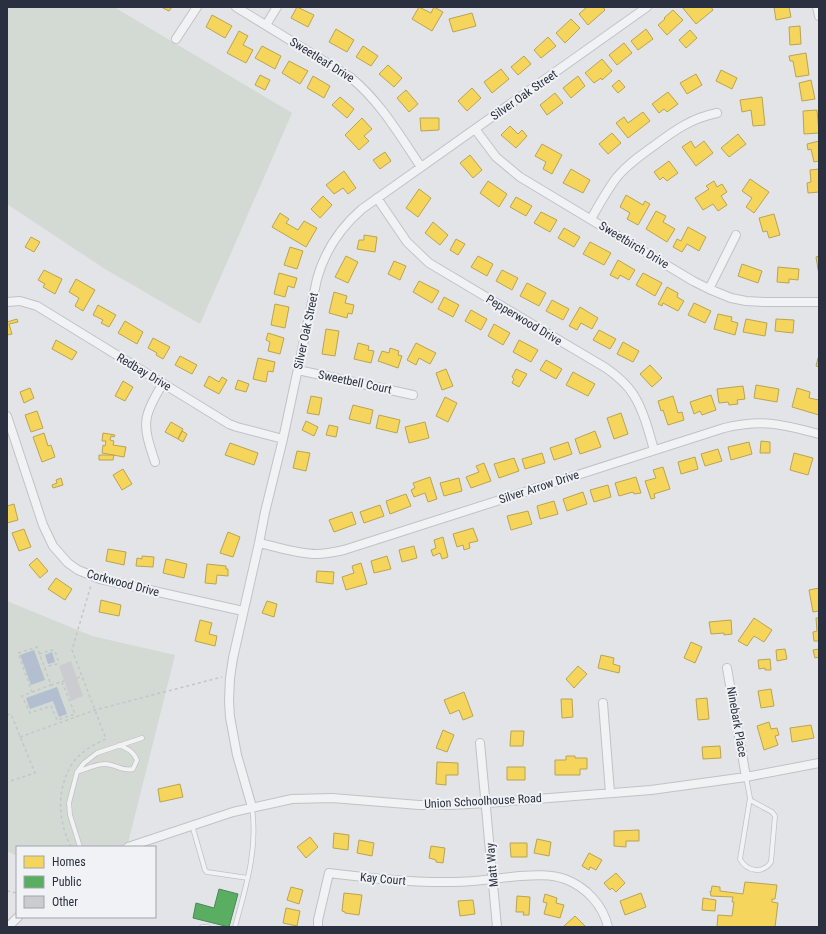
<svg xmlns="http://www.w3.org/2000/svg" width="826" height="934" font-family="'Roboto Condensed',sans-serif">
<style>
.green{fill:#d2dad3}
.water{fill:#b3bed0}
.homes{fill:#f6d55c;stroke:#b9a453}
.public{fill:#5aae61;stroke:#4c8857}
.building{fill:#cbcccf}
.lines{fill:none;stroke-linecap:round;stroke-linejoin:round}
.service-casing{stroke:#c1c2c5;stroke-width:5.5}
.minor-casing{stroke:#c1c2c5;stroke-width:10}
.path{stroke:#c4c5ca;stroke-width:1.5;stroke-dasharray:3 3;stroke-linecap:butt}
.service{stroke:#f1f2f4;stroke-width:4}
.minor{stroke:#f1f2f4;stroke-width:8}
.labels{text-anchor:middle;stroke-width:4;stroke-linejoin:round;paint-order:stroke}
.street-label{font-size:12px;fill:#2a303f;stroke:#f0f2f6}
</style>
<rect width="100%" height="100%" fill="#e3e4e7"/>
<!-- green -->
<path class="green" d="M7 7H114L292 113 200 324 105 269 7 204Z
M7 601 92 636 175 655 127 847H17V856L7 851Z"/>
<!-- water -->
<path class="water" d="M34 650 45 680 31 685 20 655Z
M52 652 55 662 48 664 45 655Z
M57 687 67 714 59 717 53 701 30 709 26 698Z"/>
<!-- homes -->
<path class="homes" d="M161 7H172L169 11Z
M297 7 314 15 308 27 291 18Z
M419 7 431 13 434 7 443 12 432 31 412 19Z
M587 7H603L605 10 588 25 579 14Z
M682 7H711L713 10 696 24Z
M774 7H789L791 17 776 20Z
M673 10 683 20 667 35 658 25 665 19 664 18Z
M472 13 476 26 453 32 449 19Z
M212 15 232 26 225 38 206 27Z
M571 19 580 28 565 43 556 33Z
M800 26 801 44 790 45 789 27Z
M336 29 354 40 347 52 329 42Z
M646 29 653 39 638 50 631 41Z
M690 30 697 38 686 48 679 40Z
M239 31 248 36 243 45 253 50 246 63 227 53Z
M548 37 556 46 541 58 534 50Z
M624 43 632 53 617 65 609 55Z
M262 46 281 56 275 69 255 58Z
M363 46 378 56 371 66 356 57Z
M806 53 809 75 796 77 793 61H790L789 56Z
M524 56 531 64 518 75 511 67Z
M602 59 612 71 602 80 601 78 594 83 585 73Z
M289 61 308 71 300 84 282 73Z
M388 65 402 78 394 87 379 74Z
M501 69 509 79 492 93 484 82Z
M721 70 737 78 732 89 716 81Z
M696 74 702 85 687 94 680 83Z
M260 75 270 80 265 90 255 85Z
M313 76 330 86 324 98 307 88Z
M578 76 585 86 571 98 563 88Z
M619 80 625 87 618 93 612 86Z
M811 80 815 99 802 101 799 83Z
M472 88 481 98 467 111 458 101Z
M406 90 418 104 409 112 397 98Z
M668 92 678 104 667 112 664 109 659 113 652 104Z
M555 93 563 103 547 115 540 105Z
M340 97 354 109 347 118 332 105Z
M762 97 765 125 753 126 751 110 742 112 740 100Z
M817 110 819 133 804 134 803 111Z
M643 112 650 121 628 138 616 123 624 117 628 123Z
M362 118 372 129 364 136 369 141 359 150 345 135Z
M420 118H439V130L421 131Z
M510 126 518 134 522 130 527 136 516 148 501 135Z
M612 133 621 143 608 154 599 144Z
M738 134 746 144 729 157 721 148Z
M691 141 695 148 704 141 713 153 696 166 682 147Z
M819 141V161L814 162 811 149 808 150 807 144Z
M542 144 562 155 552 174 543 169 546 162 535 156Z
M385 152 391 161 380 169 373 160Z
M470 155 482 170 473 178 460 163Z
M669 161 678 173 667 181 663 177 660 180 654 172Z
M571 169 590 180 583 193 563 183Z
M819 169V192L808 193 807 183 811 182 810 170Z
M344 171 356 188 348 194 343 188 334 194 326 185Z
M750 179 769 192 754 213 746 207 752 198 742 191Z
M488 181 507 194 499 207 480 193Z
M714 181 717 187 722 184 727 192 721 196 727 205 718 211 713 204 703 210 695 198 709 189 706 186Z
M419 189 431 198 418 217 406 208Z
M626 195 643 205 645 201 650 204 638 225 627 219 630 213 620 207Z
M323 196 332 205 320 218 311 209Z
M516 197 532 206 526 216 510 207Z
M656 211 666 216 663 222 675 229 667 242 646 229Z
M541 212 557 220 550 232 534 223Z
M280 213 289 219 286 223 298 230 304 221 317 228 306 247 272 227Z
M774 214 780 235 769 238 767 231 763 232 759 218Z
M433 222 448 235 440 245 425 233Z
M688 227 706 237 699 251 687 244 682 252 673 247 677 239 681 241Z
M564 228 580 237 574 247 558 238Z
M364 235 377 237 375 252 357 249 359 240H364Z
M31 237 40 242 34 252 25 247Z
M456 239 465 244 458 255 450 250Z
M590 242 611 253 604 265 583 254Z
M290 247 303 251 297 269 284 265Z
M346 256 358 262 348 283 335 277Z
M478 256 493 264 487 276 471 267Z
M819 256V275L816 257Z
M618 260 635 270 629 280 620 275 618 279 610 275Z
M394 261 406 266 400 280 388 274Z
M742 264 762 271 758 283 738 276Z
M778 267 799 269 798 280 789 279V283L777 282Z
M44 270 62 279 55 294 43 287 45 284 38 280Z
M502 270 518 278 512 290 496 281Z
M279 273 297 278 294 288 288 286 285 297 274 294Z
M643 273 662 283 655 296 636 285Z
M76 279 95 290 83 311 75 306 79 298 69 292Z
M419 281 439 291 432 303 413 292Z
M527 283 546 293 539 306 520 296Z
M667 287 678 293 677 297 684 301 678 311 663 303 662 306 658 304Z
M334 292 347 296 345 303 354 305 352 314 348 313 347 318 329 313Z
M444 297 459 305 453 317 438 309Z
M552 300 569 309 563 320 546 311Z
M694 303 711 311 705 323 688 315Z
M275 304 289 307 285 328 271 325Z
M98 305 116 315 109 327 101 323 103 320 93 315Z
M580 307 598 318 592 329 581 323 577 330 569 326Z
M471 310 487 319 481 330 465 321Z
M718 314 732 317 731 321 738 323 735 335 714 329Z
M17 319 18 322 9 324 12 334 7 335V322Z
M746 319 767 323 765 336 743 332Z
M776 319 794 320 793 333 775 331Z
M125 321 143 332 137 344 118 333Z
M494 324 510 333 503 345 488 336Z
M326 329 339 331 335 356 322 354Z
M599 330 616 339 610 349 593 340Z
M268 333 284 338 280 354 268 351 270 342 266 340Z
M153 338 170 347 163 359 156 355 157 353 148 348Z
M56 340 77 352 72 360 52 349Z
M519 340 538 350 531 362 513 352Z
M623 342 639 351 633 362 617 354Z
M358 343 369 346 368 350 374 351 371 363 354 359Z
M416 343 436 353 430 364 419 358 416 365 407 360Z
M390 348 399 351 398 355 402 356 398 368 378 361 382 351 389 353Z
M180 356 197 365 192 374 175 365Z
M258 358 275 362 273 372 268 371 266 382 253 379Z
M818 358H819V367L816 366Z
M546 360 562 369 556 379 540 370Z
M650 365 662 378 652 387 640 374Z
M446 369 453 386 442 390 436 373Z
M516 369 527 374 519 387 512 383 514 379 512 377Z
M573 372 595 384 588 396 566 385Z
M209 376 219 382 222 377 227 380 219 394 204 386Z
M238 380 249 384 246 392 235 389Z
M123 381 133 387 125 401 115 396Z
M756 385 779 389 777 402 754 398Z
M743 386 745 399 737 400 738 404 729 405 728 402 719 403 717 389Z
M30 388 34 398 24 403 20 392Z
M797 388 810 392 809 398 819 400V415L792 407Z
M711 395 716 410 702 415 700 411 694 414 690 402Z
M311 396 322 398 319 415 307 413Z
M673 396 678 413 682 412 684 420 668 425 663 410 661 411 658 401Z
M445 397 457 403 448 422 436 416Z
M353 405 373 410 370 424 349 419Z
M37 411 43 428 31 432 25 415Z
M621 413 628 434 614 439 607 418Z
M379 415 400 420 397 433 376 428Z
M306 421 318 427 314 436 302 430Z
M171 422 183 429 178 439 165 432Z
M425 422 429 438 409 443 405 427Z
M329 425 338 427 336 437 326 435Z
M182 431 187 434 183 442 178 439Z
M595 431 601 447 580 454 575 439Z
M44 433 48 446 51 445 55 457 42 462 33 437Z
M103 433 115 435 114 437 111 436 110 440 114 441 113 445 126 447 124 457 102 453 103 445 105 446 106 441H102Z
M761 441 770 442V453H760Z
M568 442 572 454 554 460 550 448Z
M749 442 752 454 731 460 728 447Z
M230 443 258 453 254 465 225 455Z
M718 449 722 461 705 466 701 454Z
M297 451 310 453 306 471 293 468Z
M542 453 545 463 525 469 522 459Z
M794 453 813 458 808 475 790 470Z
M99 455H114L113 460H99Z
M695 457 698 469 681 474 678 462Z
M514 458 519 471 499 478 494 464Z
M484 463 491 481 471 488 466 477 479 472 476 466Z
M663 467 670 489 654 494 655 498 651 499 645 481 656 478 653 470Z
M123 469 132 484 122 490 113 475Z
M430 477 437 499 428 502 425 493 414 497 411 490 415 488 413 483Z
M636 477 641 493 634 494 633 492 619 496 615 483Z
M61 478 63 485 53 488 52 485 57 483 56 480Z
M459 478 462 491 444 496 440 483Z
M608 485 611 497 594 502 590 490Z
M583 492 587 504 567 511 563 499Z
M406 494 411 506 390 514 386 501Z
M554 501 558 514 540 519 537 506Z
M14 504 18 520 7 523V506Z
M380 505 384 516 364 523 360 512Z
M528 511 532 524 511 530 507 516Z
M352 512 356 524 334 532 329 520Z
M473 528 478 541 469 543 470 548 464 550 463 545 457 547 453 534Z
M24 529 31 547 19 551 12 533Z
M228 532 240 537 233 557 220 553Z
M443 537 448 557 442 559 440 553 433 556 431 550 436 548 434 540Z
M414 546 417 558 402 562 399 550Z
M108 549 126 552 124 565 106 561Z
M142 556 154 557 153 567 136 566 137 558 142 559Z
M387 556 391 569 374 573 371 561Z
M37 558 48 571 40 578 29 565Z
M166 559 187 564 184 578 163 573Z
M361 563 367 584 346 590 342 577 354 573 352 566Z
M207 564 226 566V569H228V576L217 575 216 584 205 583Z
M317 571 334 572 333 584 316 582Z
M56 578 72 589 65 600 48 589Z
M819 588V611L813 612 809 590Z
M101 600 121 605 119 616 99 612Z
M267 601 277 604 274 617 262 613Z
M754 618 772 630 764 642 754 636 747 646 738 641Z
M816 618H819V641H814L813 632 817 631Z
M200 620 212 623 209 634 217 636 215 646 195 641Z
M731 620 732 634 724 635V633L711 634 709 622Z
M691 642 702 647 695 663 684 658Z
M785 649 787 659 777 661 776 650Z
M819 649V657L815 658 813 650Z
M601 655 614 658 613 664 620 666 619 673 598 668Z
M770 659 771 670H765V668L759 669 758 660Z
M578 666 587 674 574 688 566 679Z
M771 689 774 706 761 708 758 691Z
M464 692 473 716 463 720 459 710 450 714 444 700Z
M707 698 709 719 698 720 696 699Z
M561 699H572L573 717 562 718Z
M769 722 771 729 777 728 779 735 775 736 778 745 764 750 757 726Z
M811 725 814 738 792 742 790 728Z
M443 730 454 735 447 752 436 748Z
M511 731H524L523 746H510Z
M720 746 721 758 703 759 702 747Z
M566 756H575V758H587V769H580V775H555V760H566Z
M437 762 458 763V775H446V785L436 784Z
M507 767H525V780H507Z
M180 784 183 797 160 802 158 789Z
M639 830V841H626V847L614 846V831Z
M334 833 349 835 348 850 333 848Z
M310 837 318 847 306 858 297 847Z
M537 839 551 842 549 856 534 853Z
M359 840 374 843 372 856 357 853Z
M510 843H527V857H511Z
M431 846 445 848 443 863 436 862V860L429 858Z
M589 853 602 860 596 870 590 867 589 870 582 866Z
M616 873 625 883 616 892 612 888 610 890 604 883Z
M745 882 777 885 775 899H772V902L778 903 775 927H717L718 915 732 916 734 902H732L733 897 711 896 710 891 711 892 712 886 720 887V891L743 894Z
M291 887 303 890 299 904 287 900Z
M344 893 362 895 359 915 345 913V912L342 911Z
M641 893 646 907 625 915 620 901Z
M545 894 557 898 556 903 564 905 560 918 544 914 547 903 543 902Z
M517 896 530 897 529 915H523L524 912H516Z
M703 898 716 900 715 911 702 910Z
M473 900 475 914 460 916 458 901Z
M286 908 300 911 297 926 283 923Z
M575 916 586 927H563Z"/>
<!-- public -->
<path class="public" d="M219 889 238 894 229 927 193 918 196 903 214 908Z"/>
<!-- building -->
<path class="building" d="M71 661 83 696 71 701 59 666Z"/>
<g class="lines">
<defs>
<path id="service" d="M77 772C86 769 96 764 105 764 115 764 123 772 133 769L137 760C133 751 128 749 119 745
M746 777 750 798 740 859C747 872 763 874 771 862L775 816 772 812 750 800
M192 825 205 870 207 872 248 878
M80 847 70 815 69 803 77 772 84 763 97 753 142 738
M202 927H208
M235 927C246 886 258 850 252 807"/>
<path id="minor" d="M236 7 350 77C380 101 400 136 421 167
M817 7 819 16
M266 25 277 7
M176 39 197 7
M475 129 496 157 520 177 693 281 709 289 731 298 746 301 765 302H819
M377 198 407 242 429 263 606 368C616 375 626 383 633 394 643 409 649 432 654 450
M591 219C599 205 607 190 617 177 628 164 641 155 655 145 675 130 692 118 717 113
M709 289 736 235
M7 302 20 301 37 306 229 424 237 427 283 439
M298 370 413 395
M7 416 43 525 53 546 68 563 78 570 100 579 243 611
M155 462C142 423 142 419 163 383
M259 543C278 547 297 554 316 554 326 554 335 552 344 550L724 428C762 419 782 424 819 434
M727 668 746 777
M603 703 610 793
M480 743 497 927
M252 807 237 755 230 717 229 701 230 678 233 658 259 543 265 512 283 439 317 279C325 250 340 228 362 209L647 7
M128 847 233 812 292 799 332 798 419 805H450L487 803 651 790 746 777 819 763
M8 927 18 917
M318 927V920L329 873C370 878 412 883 453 882 476 882 498 878 520 876 535 875 551 874 565 879 586 887 603 905 608 927"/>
</defs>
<!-- service casing -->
<use href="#service" class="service-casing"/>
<!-- minor casing -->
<use href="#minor" class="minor-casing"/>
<!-- path -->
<path class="path" d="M39 654 52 650 55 651 58 660 57 664 45 667
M77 678 82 676
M62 682 75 714 57 720 51 706 30 713 22 696 32 692 18 653 37 647 51 685 64 681
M32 692 51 685
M7 715 11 714 35 773 7 782
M20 737 95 710 222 677
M71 847C58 821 56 790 72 764 79 753 94 744 106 739L72 650 91 585
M7 891 17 893"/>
<!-- service -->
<use href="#service" class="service"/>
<!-- minor -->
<use href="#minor" class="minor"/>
</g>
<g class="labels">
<!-- street labels -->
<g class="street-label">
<text transform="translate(322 60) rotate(32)" y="4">Sweetleaf Drive</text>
<text transform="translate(524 95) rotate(-35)" y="4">Silver Oak Street</text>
<text transform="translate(634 245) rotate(31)" y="4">Sweetbirch Drive</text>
<text transform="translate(524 320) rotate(31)" y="4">Pepperwood Drive</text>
<text transform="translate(306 331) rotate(-78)" y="4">Silver Oak Street</text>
<text transform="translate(144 372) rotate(31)" y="4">Redbay Drive</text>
<text transform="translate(355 382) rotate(12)" y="4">Sweetbell Court</text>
<text transform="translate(539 487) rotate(-18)" y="4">Silver Arrow Drive</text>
<text transform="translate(123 583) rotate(15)" y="4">Corkwood Drive</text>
<text transform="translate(737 722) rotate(80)" y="4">Ninebark Place</text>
<text transform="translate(483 801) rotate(-3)" y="4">Union Schoolhouse Road</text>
<text transform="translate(492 865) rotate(-95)" y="4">Matt Way</text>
<text transform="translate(383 879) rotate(5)" y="4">Kay Court</text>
</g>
</g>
<!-- border -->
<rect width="826" height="934" fill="none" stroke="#2a303f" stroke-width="16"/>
<!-- legend -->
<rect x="16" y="846" width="140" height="72" fill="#f0f2f6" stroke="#a1a4ad"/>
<rect x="24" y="856" width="20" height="12" fill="#f6d55c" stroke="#a1a4ad"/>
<text x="52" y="866" font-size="12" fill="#2a303f">Homes</text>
<rect x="24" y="876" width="20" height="12" fill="#5aae61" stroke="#a1a4ad"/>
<text x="52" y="886" font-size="12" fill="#2a303f">Public</text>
<rect x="24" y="896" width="20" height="12" fill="#cbcccf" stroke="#a1a4ad"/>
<text x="52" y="906" font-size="12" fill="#2a303f">Other</text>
</svg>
